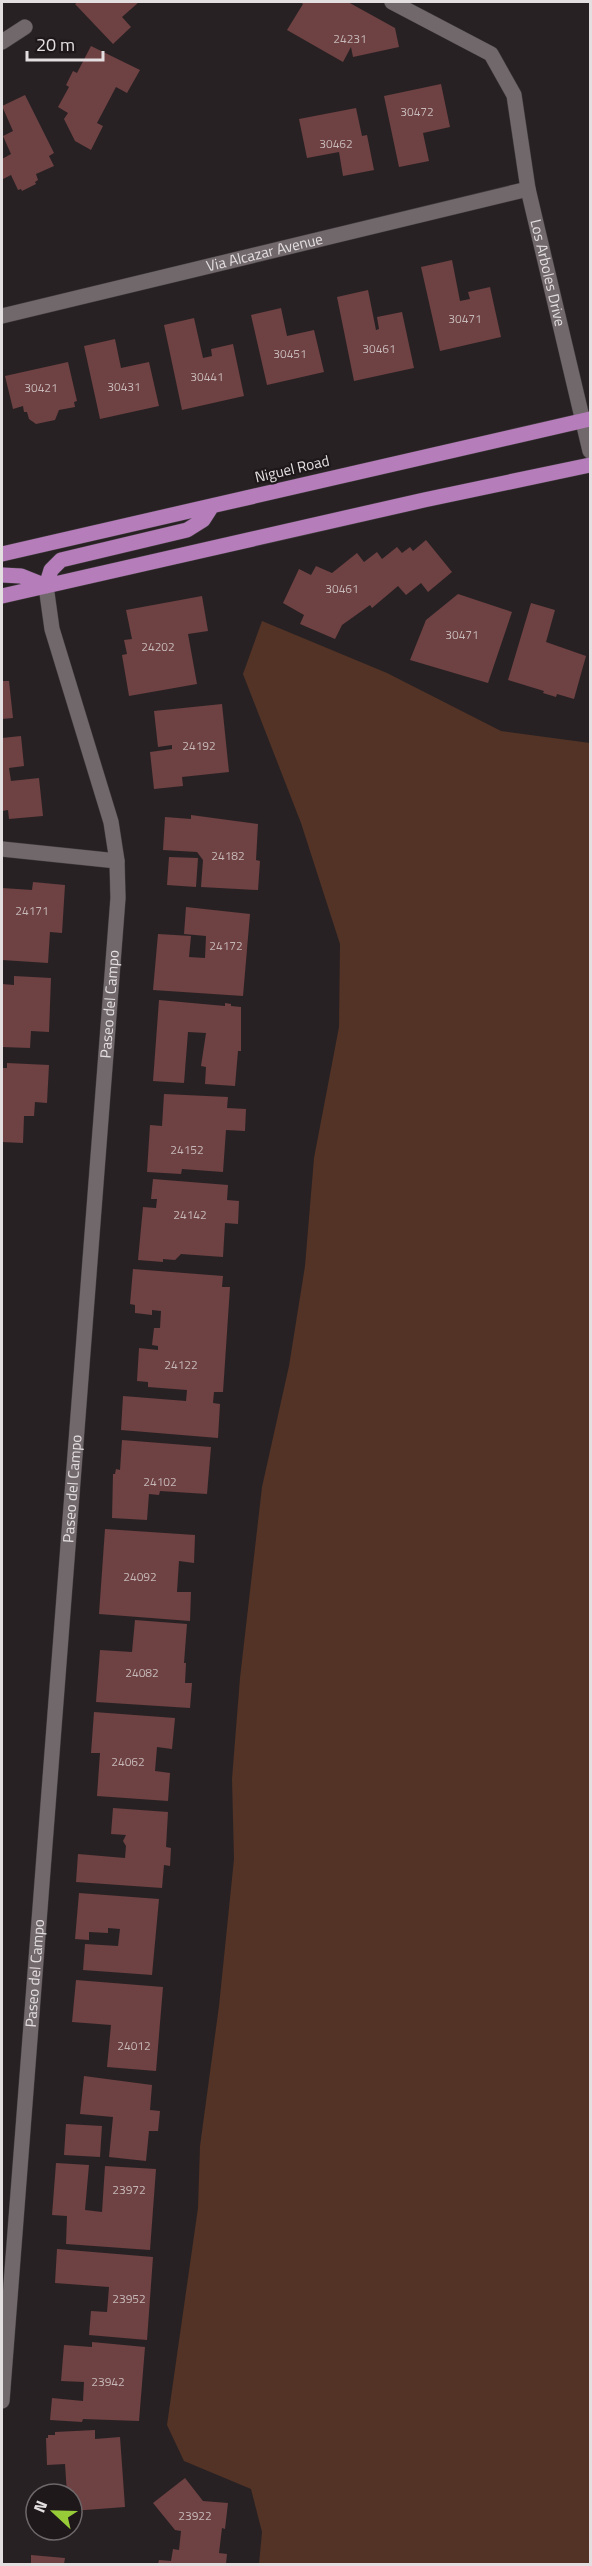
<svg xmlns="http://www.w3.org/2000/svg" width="592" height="2566" font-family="'Titillium Web',sans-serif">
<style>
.green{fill:#523325}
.building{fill:#6e4142}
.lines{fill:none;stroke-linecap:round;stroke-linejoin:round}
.minor-casing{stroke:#433e40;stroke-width:16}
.major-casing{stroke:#433e40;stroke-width:16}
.minor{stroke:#71686c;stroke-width:15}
.major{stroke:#b67dbb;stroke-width:15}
.labels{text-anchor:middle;stroke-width:4.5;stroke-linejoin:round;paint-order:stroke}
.number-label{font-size:12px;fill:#c6b7b8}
.street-label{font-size:15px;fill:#e3dee0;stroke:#1e181b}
</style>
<rect width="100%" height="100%" fill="#282124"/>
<!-- green -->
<path class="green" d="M262 621 387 673 501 731 590 743V2564H259L262 2532 251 2489 184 2461 167 2425 198 2208 200 2146 219 2006 234 1859 232 1779 240 1678 262 1487 289 1366 305 1266 314 1158 339 1027 340 944 301 823 243 674Z"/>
<!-- building -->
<path class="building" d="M78 2H139L122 17 131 27 113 44 75 4Z
M300 2H348L395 28 399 47 353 57 351 47 343 62 287 30 303 4Z
M91 46 140 70 127 93 116 87 97 123 103 126 91 150 75 141 64 119 68 113 58 107 69 87 66 85 73 71 77 73Z
M441 84 450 127 423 133 429 161 399 167 384 96Z
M25 95 54 153 49 156 54 166 36 174 38 180 35 182 36 184 22 191 21 189 18 190 11 175 3 179 2 176V159L11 154 3 136 13 131 2 106Z
M356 108 362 136 367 135 374 170 343 176 339 152 307 158 299 119Z
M452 260 460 301 470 299 468 292 490 287 501 337 440 351 421 267Z
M368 290 376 330 379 329 377 317 402 312 414 368 354 381 337 297Z
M281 308 287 336 314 330 324 372 267 385 251 315Z
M194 318 203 358 212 356 211 349 233 344 244 396 182 410 164 325Z
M115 339 121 368 149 362 159 406 100 419 84 346Z
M68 362 77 401 74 402 75 407 59 410 55 420 36 424 29 419 27 412H24L23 406 13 409 5 376Z
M426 540 452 572 428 592 421 583 406 595 398 586 372 608 370 605 342 625 335 639 300 624 304 615 283 603 299 569 311 575 316 566 332 573 357 553 364 562 377 552 382 559 397 547 402 553 410 547 413 551Z
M458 594 512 612 488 683 410 660 426 620Z
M202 596 208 631 188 634 197 684 129 696 122 655 127 654 124 640 132 639 126 610Z
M531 603 555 610 546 642 586 656 574 699 557 694 556 697 543 693 544 691 508 680Z
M2 681H9L13 718 2 719Z
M222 704 229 772 182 777 183 786 154 789 150 752 172 749V745L158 747 154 711Z
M21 736 24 766 9 768 11 781 39 778 43 816 9 819 8 810 2 811V738Z
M191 815 258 824 256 860 260 861 258 890 201 887 203 860 197 852 163 850 165 817 191 819Z
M169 857 198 858 196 887 167 885Z
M33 882 65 885 62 933 50 932 48 963 2 960V888L32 890Z
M186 907 250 914 243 996 153 990 158 934 191 936 189 957 205 958 206 936 184 934Z
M14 976 51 978 49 1032 31 1031 30 1048 2 1047V984L14 985Z
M159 1000 225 1006V1003L231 1004V1006L241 1007V1051H238L235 1086 205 1084 206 1067 201 1066 206 1033 188 1032 184 1083 153 1081Z
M7 1063 49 1065 47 1103 35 1102 34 1116H24L23 1143 2 1142V1068H7Z
M164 1094 228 1097 227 1108 246 1109 245 1131 226 1130 223 1172 182 1169 181 1174 147 1172 150 1125 162 1126Z
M153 1179 228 1185 227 1200 239 1201 238 1224 225 1223 223 1257 181 1254 175 1260 163 1259V1262L138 1260 143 1207 156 1208 157 1199H151Z
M133 1269 223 1276 222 1287H230L223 1392H214L213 1403 220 1404 218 1438 121 1430 123 1396 186 1401 187 1390 148 1387V1382L137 1381 139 1348 158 1350V1346L152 1345 154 1328H160L161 1311 152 1310V1315L135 1313V1305L130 1304Z
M122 1440 211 1447 207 1494 160 1491 159 1495 149 1494 147 1520 112 1518 113 1474H115L116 1469 120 1470Z
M105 1529 195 1535 194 1563 179 1561 177 1592H191L190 1621 99 1614Z
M135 1620 187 1624 184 1663H186L185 1683H192L190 1708 96 1702 100 1650 132 1652Z
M94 1712 175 1718 172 1749 157 1747 155 1771 170 1773 168 1801 97 1796 100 1753H91Z
M113 1808 168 1812 166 1847 171 1848 170 1866 164 1865 162 1888 76 1882 78 1854 125 1858 126 1846 123 1841 126 1835 111 1834Z
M79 1893 159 1899 152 1975 83 1970 85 1944 118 1946 120 1929 108 1928V1933L89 1932V1940L75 1939Z
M76 1980 163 1987 156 2071 107 2067 111 2025 72 2022Z
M84 2076 152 2085 150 2110 160 2111 158 2131H149L146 2161 109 2157 113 2117 80 2114Z
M66 2124 102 2126 100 2157 64 2155Z
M56 2163 89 2165 85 2210 102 2212 105 2166 156 2169 150 2250 66 2244 67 2216 52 2215Z
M57 2249 153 2257 147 2340 89 2335 91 2311 107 2312 109 2287 55 2283Z
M92 2342 145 2347 139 2421 83 2419 82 2422 50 2420 52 2398 83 2401 84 2382 61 2381 64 2345 92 2347Z
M95 2430V2439L120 2437 125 2507 72 2511V2494H67L65 2464 47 2465 46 2438H48V2435H55V2432Z
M185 2478 203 2501 228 2503 225 2529 222 2528 219 2553 227 2554 226 2564H158L159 2560 171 2561 173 2549 179 2550 181 2531 175 2530 153 2503Z
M31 2555 65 2558 64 2564H31Z"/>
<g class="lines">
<defs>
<g id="minor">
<path id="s1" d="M392 2 491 54 514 95 528 189 590 451"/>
<path d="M2 42 25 27"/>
<path id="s2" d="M2 316 528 189"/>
<path d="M2 849 117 861"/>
<path id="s3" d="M2 2401 118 898 117 861 111 822 52 629 46 586"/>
</g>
<path id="major" d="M2 554 590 419
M2 575 21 576 46 586
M46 586 51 570 61 560 187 530 203 520 212 506
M2 596 424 500 590 465"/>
</defs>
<!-- minor casing -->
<use href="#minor" class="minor-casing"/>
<!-- major casing -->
<use href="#major" class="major-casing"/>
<!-- minor -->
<use href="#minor" class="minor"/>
<!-- major -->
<use href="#major" class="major"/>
</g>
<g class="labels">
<!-- number labels -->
<g class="number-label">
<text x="350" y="43">24231</text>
<text x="417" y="116">30472</text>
<text x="336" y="148">30462</text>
<text x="465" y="323">30471</text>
<text x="379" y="353">30461</text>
<text x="290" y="358">30451</text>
<text x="207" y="381">30441</text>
<text x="124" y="391">30431</text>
<text x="41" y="392">30421</text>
<text x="342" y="593">30461</text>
<text x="462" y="639">30471</text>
<text x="158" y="651">24202</text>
<text x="199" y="750">24192</text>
<text x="228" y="860">24182</text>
<text x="32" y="915">24171</text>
<text x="226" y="950">24172</text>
<text x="187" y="1154">24152</text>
<text x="190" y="1219">24142</text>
<text x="181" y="1369">24122</text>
<text x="160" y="1486">24102</text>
<text x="140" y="1581">24092</text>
<text x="142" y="1677">24082</text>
<text x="128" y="1766">24062</text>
<text x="134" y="2050">24012</text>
<text x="129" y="2194">23972</text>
<text x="129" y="2303">23952</text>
<text x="108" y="2386">23942</text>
<text x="195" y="2520">23922</text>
</g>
<!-- street labels -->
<g class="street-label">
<text dy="5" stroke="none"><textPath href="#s2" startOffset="270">Via Alcazar Avenue</textPath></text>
<text dy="5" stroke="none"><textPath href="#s1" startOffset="340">Los Arboles Drive</textPath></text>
<text transform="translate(292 469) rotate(-13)" y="5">Niguel Road</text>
<text dy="5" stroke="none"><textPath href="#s3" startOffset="1401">Paseo del Campo</textPath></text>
<text dy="5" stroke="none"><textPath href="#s3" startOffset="915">Paseo del Campo</textPath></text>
<text dy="5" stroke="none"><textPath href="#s3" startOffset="429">Paseo del Campo</textPath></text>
</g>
</g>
<!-- border -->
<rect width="592" height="2566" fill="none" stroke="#e3dee0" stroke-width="6"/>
<!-- north arrow -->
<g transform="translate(54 2512) rotate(292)"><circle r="28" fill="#1e181b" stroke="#6d676a" stroke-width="1.5"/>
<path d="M0-4.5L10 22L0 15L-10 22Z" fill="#97cc38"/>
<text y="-9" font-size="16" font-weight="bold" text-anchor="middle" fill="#e3dee0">N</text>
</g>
<!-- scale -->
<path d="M27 51v9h76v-9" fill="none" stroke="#e3dee0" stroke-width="3"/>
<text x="36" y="51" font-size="18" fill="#e3dee0" stroke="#1e181b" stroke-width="4.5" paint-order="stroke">20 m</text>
</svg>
